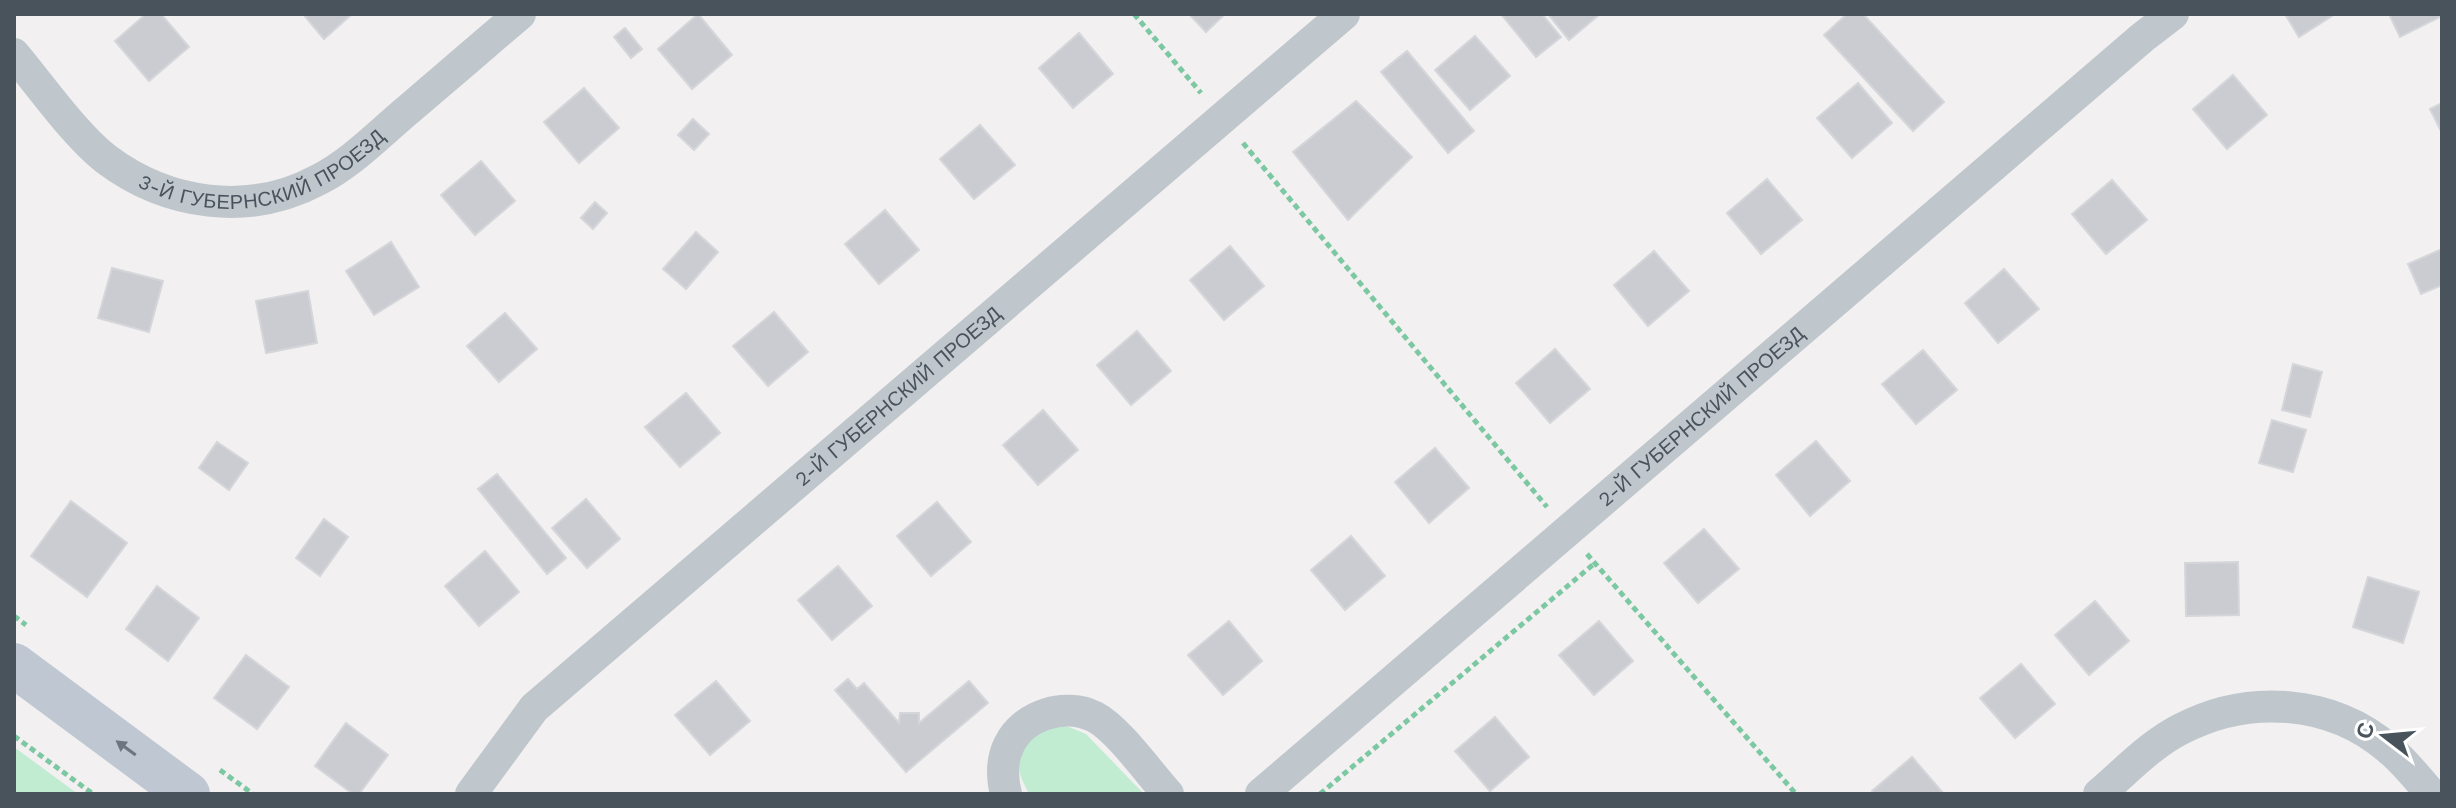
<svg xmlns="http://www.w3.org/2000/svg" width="2456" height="808" font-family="'Work Sans',sans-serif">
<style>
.green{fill:#c2ecd2}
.building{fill:#caccd2;stroke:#d4d6da;stroke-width:2}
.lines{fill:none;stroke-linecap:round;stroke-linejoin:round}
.path{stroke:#7cc8a2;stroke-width:5;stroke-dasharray:6 4;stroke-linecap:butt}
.street{stroke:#bfc7cd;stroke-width:32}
.secondary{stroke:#bfc8d2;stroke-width:44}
.oneway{fill:#6c767f}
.labels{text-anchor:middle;stroke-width:7;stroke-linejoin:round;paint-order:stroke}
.street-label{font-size:20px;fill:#49535c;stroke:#fff}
</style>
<rect width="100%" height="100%" fill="#f2f0f0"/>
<!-- green -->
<path class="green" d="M1054 725 1069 727 1086 734 1144 794H1029C1007 752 1018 747 1054 725Z
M14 747 78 794H14Z"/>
<!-- building -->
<path class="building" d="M146 14H161L189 47 149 81 115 41Z
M303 14H352L324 39Z
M698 14 732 55 692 89 658 49Z
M1189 14H1225L1206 32Z
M1501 14H1542L1561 37 1536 57Z
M1548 14H1600L1569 40Z
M1847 14H1863L1944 102 1913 131 1824 35Z
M2285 14H2335L2299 37Z
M2389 14H2442V16L2400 37Z
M625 28 642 49 631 58 614 37Z
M1079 33 1113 74 1073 108 1039 68Z
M1475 36 1510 76 1470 110 1435 70Z
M1407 51 1474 131 1448 153 1381 72Z
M2233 75 2267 115 2227 149 2193 109Z
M1858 83 1892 123 1852 158 1817 118Z
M584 88 619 128 579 163 544 122Z
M1356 101 1412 157 1348 220 1293 152Z
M2442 103V133L2430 109Z
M693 119 709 134 694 150 678 135Z
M980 125 1015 165 974 199 940 159Z
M481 161 515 201 475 235 441 195Z
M1767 179 1802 220 1761 254 1727 213Z
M2112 180 2147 220 2106 254 2072 214Z
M595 202 607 213 593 229 581 218Z
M885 210 919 250 879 284 845 244Z
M696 232 718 252 686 289 663 269Z
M391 242 419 287 374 315 346 271Z
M1230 246 1264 286 1224 320 1190 280Z
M2442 249V285L2421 294 2408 264Z
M1654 251 1689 291 1648 326 1614 285Z
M112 268 163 281 149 332 98 318Z
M2004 269 2039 309 1998 343 1965 303Z
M308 291 317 343 266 353 256 301Z
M774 312 808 352 768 386 733 346Z
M505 313 537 349 499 382 467 346Z
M1137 331 1171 371 1131 405 1097 365Z
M1555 349 1590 389 1550 423 1516 383Z
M1923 350 1957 390 1916 424 1882 384Z
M2293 364 2322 372 2310 417 2282 410Z
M686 393 720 433 680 467 645 427Z
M1043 410 1078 450 1038 485 1003 445Z
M2272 420 2306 430 2293 472 2259 463Z
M1816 441 1850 481 1810 516 1776 475Z
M217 442 248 463 229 490 199 468Z
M1435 448 1469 488 1429 523 1395 482Z
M497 474 566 558 547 574 478 489Z
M586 499 620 539 587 568 552 528Z
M71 501 127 543 87 597 31 556Z
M937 502 971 542 931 576 897 536Z
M324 519 348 537 320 576 296 558Z
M1704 529 1739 569 1698 603 1664 563Z
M1351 536 1385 576 1345 610 1311 570Z
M485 551 519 592 479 626 445 586Z
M2238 562 2239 615 2186 616 2185 563Z
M838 566 872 606 832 640 798 600Z
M2368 577 2419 592 2403 643 2353 627Z
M157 586 199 618 168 661 126 629Z
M2095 601 2129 641 2089 675 2055 635Z
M1229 621 1262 661 1223 695 1188 655Z
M1599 621 1633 661 1594 695 1559 655Z
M246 655 289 687 257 729 214 698Z
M2021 664 2055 704 2015 738 1980 698Z
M848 679 857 689 864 683 899 723 900 713H919V723L969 681 988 703 906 772 835 690Z
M716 681 750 721 710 755 675 715Z
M1495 717 1529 757 1490 791 1455 751Z
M346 723 388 755 359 794H353L315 766Z
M1912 757 1944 794H1874L1872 791Z"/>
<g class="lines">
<!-- path -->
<path class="path" d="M1134 14 1201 93
M1243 143 1547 507
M1587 554 1796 794
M14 616 26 625
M14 736 93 794
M220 770 253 794
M1320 794 1595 563"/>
<!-- street -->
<g class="street">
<path id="s1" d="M14 54C40 85 75 135 106 159 167 205 249 217 318 180 352 163 380 133 409 109 446 77 483 46 520 14"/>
<path id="s2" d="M471 794 534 708 1344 14"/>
<path d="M1006 794C1002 778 1001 761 1009 745 1023 715 1065 702 1095 717 1118 729 1149 773 1168 794"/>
<path id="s3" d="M1261 794 2143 37 2173 14"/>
<path d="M2099 794C2125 772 2151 744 2181 729 2248 694 2331 699 2389 749 2405 762 2418 779 2431 794"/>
</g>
<!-- secondary -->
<path class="secondary" d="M14 665 188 794"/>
</g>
<!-- one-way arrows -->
<defs><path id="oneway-solid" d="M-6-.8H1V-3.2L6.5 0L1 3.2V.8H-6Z" transform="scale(2)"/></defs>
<use class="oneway" href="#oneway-solid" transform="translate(126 748) rotate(-144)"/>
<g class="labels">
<!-- street labels -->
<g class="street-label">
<text dy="7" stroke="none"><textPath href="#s1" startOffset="312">3-Й ГУБЕРНСКИЙ ПРОЕЗД</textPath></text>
<text dy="7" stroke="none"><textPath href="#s2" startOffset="586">2-Й ГУБЕРНСКИЙ ПРОЕЗД</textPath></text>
<text dy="7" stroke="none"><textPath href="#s3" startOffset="580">2-Й ГУБЕРНСКИЙ ПРОЕЗД</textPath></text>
</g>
</g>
<!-- border -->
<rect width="2456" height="808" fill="none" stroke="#49535c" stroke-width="32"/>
<!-- north arrow -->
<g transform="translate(2384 736) rotate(286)" stroke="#ffffff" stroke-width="6" paint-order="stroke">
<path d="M0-6L14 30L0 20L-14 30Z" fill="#49535c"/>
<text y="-12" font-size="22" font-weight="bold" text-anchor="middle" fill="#49535c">С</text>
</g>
</svg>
